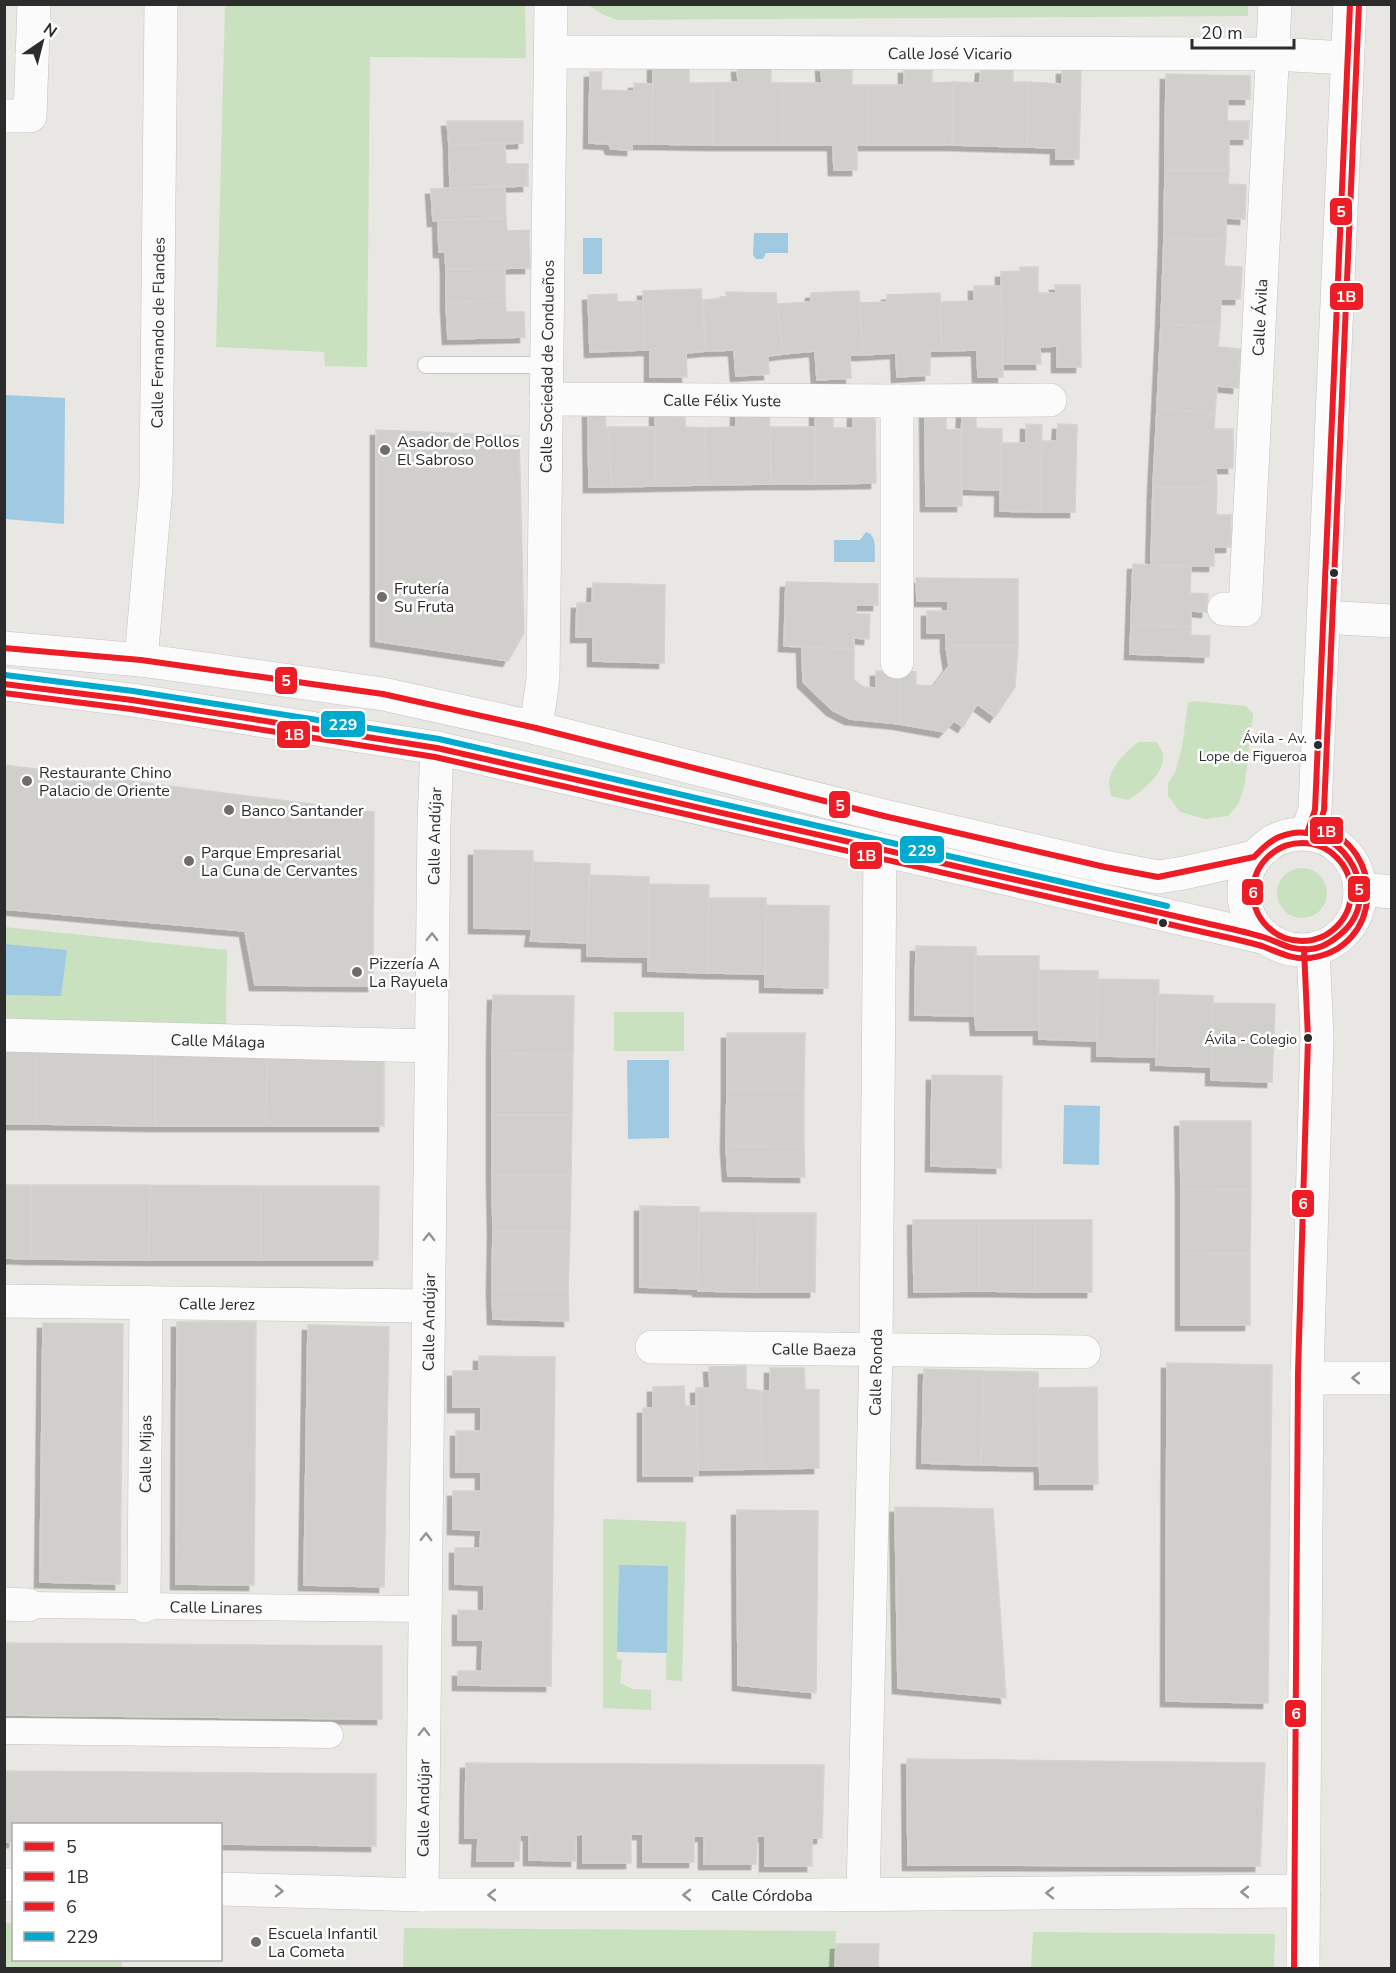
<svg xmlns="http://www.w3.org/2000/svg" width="1396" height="1973" font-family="'Nunito Sans',sans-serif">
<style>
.green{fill:#cae1c0}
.water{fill:#a0c9e2}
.building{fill:#d1cfcc;stroke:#d4d3cf;stroke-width:1.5;filter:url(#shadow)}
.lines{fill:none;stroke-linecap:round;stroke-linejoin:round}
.service-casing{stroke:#c4c3c2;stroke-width:18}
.pedestrian-casing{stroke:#c4c3c2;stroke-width:27}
.minor-casing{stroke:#c4c3c2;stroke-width:34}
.tertiary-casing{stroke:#c4c3c2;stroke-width:34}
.service{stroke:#fcfbfb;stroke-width:16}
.pedestrian{stroke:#fcfbfb;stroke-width:26}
.minor{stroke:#fcfbfb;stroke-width:33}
.tertiary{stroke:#fcfbfb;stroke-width:33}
.bus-1-casing{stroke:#fff;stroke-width:10}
.bus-2-casing{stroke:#fff;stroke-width:10}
.bus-3-casing{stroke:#fff;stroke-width:10}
.bus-4-casing{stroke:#fff;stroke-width:10}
.bus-1{stroke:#ee1c25;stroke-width:6}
.bus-2{stroke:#ee1c25;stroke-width:6}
.bus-3{stroke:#ee1c25;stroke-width:6}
.bus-4{stroke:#00a9ce;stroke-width:6}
.oneway{stroke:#949494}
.poi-dot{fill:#6e6d6c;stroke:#fff;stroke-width:2}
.bus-dot{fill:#2c2c2c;stroke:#fff;stroke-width:2}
.labels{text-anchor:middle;stroke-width:5;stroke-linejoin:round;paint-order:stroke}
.bus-label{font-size:14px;fill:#2c2c2c;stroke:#fff;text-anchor:end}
.street-label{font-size:16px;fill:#2c2c2c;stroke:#fff}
.poi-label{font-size:16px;fill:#2c2c2c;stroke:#fff;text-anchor:start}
.line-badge{stroke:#fff;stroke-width:2}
.badge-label{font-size:16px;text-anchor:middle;font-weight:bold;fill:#fff}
</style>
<defs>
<filter id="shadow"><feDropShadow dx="-5.5" dy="5.5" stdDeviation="0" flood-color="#0004"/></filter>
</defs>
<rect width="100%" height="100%" fill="#e9e7e3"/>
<!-- green -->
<path class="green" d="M225 5H525L526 58 370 57 367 367 325 366 324 352 216 347Z
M588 5 1248 4V16L618 20 602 14Z
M1194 701 1246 706 1253 714 1245 783 1239 803 1228 816 1205 819 1180 812 1168 796V783L1175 773 1182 747 1188 703Z
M1138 742H1157C1159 745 1162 751 1163 755 1165 774 1142 791 1128 800L1111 796C1110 791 1109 785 1109 781 1111 766 1127 751 1138 742Z
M1277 893a25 25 0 1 1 50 0a25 25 0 1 1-50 0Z
M5 927 227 950 226 1024 5 1021Z
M614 1012H684V1051H614Z
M603 1519 686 1522 682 1681 666 1680 668 1567 619 1566 617 1659 622 1660 620 1683 633 1689 651 1690V1710L603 1708Z
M5 1923H13L14 1960H122V1968H5Z
M404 1928 836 1931 835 1968H403Z
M1033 1932 1275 1934 1274 1968H1031Z"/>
<!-- water -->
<path class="water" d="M754 233H788V253H766L763 259H756L753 255Z
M583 238H602V274H583Z
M5 395 65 398 64 524 5 519Z
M866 532C878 535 874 551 875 562H834V540H860Z
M5 944 67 950 61 996 5 995Z
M627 1060H669V1138L628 1139Z
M1064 1105 1100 1106 1099 1165 1063 1164Z
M619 1565 668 1566 667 1653 617 1652Z"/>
<!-- building -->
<path class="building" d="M653 65H689V83H712L713 145 652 144Z
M821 66 852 67V85H868V145H857V170H834L833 145H782V83H822Z
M737 67H771V83H782V145H713L712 83 738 82Z
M904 68H932V83L953 82 952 145H868V85H904Z
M981 68 1013 69V82H1028L1027 147 952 145 953 82 980 83Z
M1062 69H1081L1079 159H1056V148L1027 147 1028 82 1062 84Z
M590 72H602L601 90 634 91V83L653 84 652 144H632V150L611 149 609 144 589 143Z
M1166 74 1250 76V99H1228L1227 121H1249L1248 139H1229V170H1165Z
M447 121H523V143L449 145Z
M505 143 506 164H528V186L450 188 449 145Z
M1165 170H1229L1228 184 1246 185 1245 219 1226 218V240L1164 238Z
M505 186 506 218 433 221 431 189Z
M506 218 507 231 529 230 530 268 446 269 445 252H439L438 220Z
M1164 238 1226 240 1224 266 1242 267 1240 299H1221L1220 327 1161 324Z
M1020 267H1038V293H1056L1055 285H1080L1081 367H1057V346L1040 347 1041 364H1002L1001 272 1020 271Z
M505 268V300L446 303V269Z
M974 286H1001L1003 377H978L977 350 942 351 940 302 974 301Z
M701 289 706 351 686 353 687 377H650V350H644L643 291Z
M859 291 863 355H850L851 378 817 380 815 351 783 354 777 304 811 302V293Z
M726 292 776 293 783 354 768 356 769 374 736 376 734 350 706 351 703 300 727 298Z
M940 293 942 351H930V375L897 377 896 353 863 355 860 303 887 302V295Z
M617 294V302L643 301 644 350 590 352 588 295Z
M505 300 506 312H524L525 337 448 339 446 303Z
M1161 324 1220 327 1218 347 1241 349 1238 388 1217 386 1215 413 1157 409Z
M1157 409 1215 413 1214 429H1233V468H1216L1217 488 1153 487Z
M769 411 771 484 706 485 705 428 736 427V412Z
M588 412H605L606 428 609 427 611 487H589Z
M655 412H685V427L705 428 706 485 656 486Z
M815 412H833V428H853V413H875L876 483 816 484Z
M925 412H946V430L961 429 962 506H926Z
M962 412 976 413V428L1002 429 1001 490 960 489Z
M1026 424 1042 425 1040 512 1000 511 1001 443H1026Z
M1058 424 1077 425 1075 512H1040L1042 441H1057Z
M609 427H655L656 486 611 487Z
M770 427H815L816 484H771Z
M376 430 519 436 524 633 508 661 376 641Z
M1153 487 1217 488 1216 515H1231V547H1214V566L1151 565Z
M1133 564 1191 567 1190 593 1208 594 1207 612 1191 611V627L1131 625Z
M916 578 1018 579V646H946V633H927V611H948V601H917Z
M786 582 878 584V605H856V614H870L869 639 854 638V649L784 646Z
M593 583 665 585 664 663 593 661V637H576L577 603H592Z
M1131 625 1191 627V635L1210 636 1209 657 1130 654Z
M946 646H1018L1015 687 995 717 977 704 963 727 954 721 944 732 900 724V671L916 672V685L934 686 949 666Z
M802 647 854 649V680L864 687 876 688V671H900V724L850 719 832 710 803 682Z
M4 765 374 812 373 986 255 985 245 931 4 909Z
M474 850 533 851 532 929 474 928Z
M533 862 590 864 588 943 530 941 532 929Z
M589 875 649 877 648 957 587 956Z
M649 884 709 885 708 973 648 971Z
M709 898H766V974L708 973Z
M766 905 829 906 828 988 765 987Z
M916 946 976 947 975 1016 915 1015Z
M976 956H1039V1030H976L975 1016Z
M1039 970 1098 971 1097 1041 1039 1039Z
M1098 979 1159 980 1157 1057 1097 1056Z
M1158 994 1213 996 1212 1067 1156 1065Z
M493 995 574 996 573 1055 492 1053Z
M1213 1003 1275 1004 1272 1082 1211 1080Z
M727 1033H805L804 1090 727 1089Z
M4 1051H37L36 1124H4Z
M37 1051H155V1126L36 1124Z
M155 1051 267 1052 266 1126H155Z
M267 1052H384V1126H266Z
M492 1053 573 1055 572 1115H492Z
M932 1075 1002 1076 1001 1168 931 1166Z
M727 1089 804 1090V1147L726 1146Z
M492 1115H572L571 1175H492Z
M1180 1121H1251V1190L1181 1189Z
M726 1146 804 1147 805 1177 728 1176Z
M492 1175H571L570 1231H493Z
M4 1185H31V1259L4 1258Z
M31 1185H150L149 1260 31 1259Z
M150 1185 261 1186V1260H149Z
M261 1186H379L378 1260H261Z
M1181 1189 1251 1190 1250 1254 1181 1253Z
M640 1206 699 1207 698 1289 640 1287Z
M699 1212 758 1213 757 1292 698 1291Z
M758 1213H816L815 1292H757Z
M913 1220H979V1291L914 1292Z
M979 1220H1035V1292L979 1291Z
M1035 1220H1092V1292H1035Z
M493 1231H570L568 1290 492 1289Z
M1181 1253 1250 1254V1325H1181Z
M492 1289 568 1290 569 1321 493 1319Z
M177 1322H256L254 1585 176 1584Z
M43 1323 123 1324 120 1584 40 1582Z
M308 1325 389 1327 384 1587 304 1585Z
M479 1356 555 1357 551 1686 458 1685V1671H482L483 1640H458V1610L484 1611V1585L455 1584V1548H480L481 1530 453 1529V1491H481V1472H456V1431H481V1407H453V1371H479Z
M1167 1363 1272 1365 1268 1703 1166 1701Z
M746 1366V1389L761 1391 762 1469 698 1470 696 1388H710L709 1367Z
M770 1368H804L805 1389 819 1390V1468L762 1469 761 1391H770Z
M924 1369 984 1371 981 1465 922 1463Z
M984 1371 1038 1372 1039 1466 981 1465Z
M684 1386 685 1406H697L698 1476H643V1408H653V1387Z
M1097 1387 1098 1484H1040L1038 1388Z
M895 1507 993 1509 1006 1698 898 1688Z
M737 1510 818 1511 816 1693 738 1685Z
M4 1643 382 1646V1719L4 1715Z
M907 1759 1265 1763 1260 1866 908 1865Z
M466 1763 824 1765 822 1838H812V1866H765V1836H757L756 1864H704V1836H694V1862H643V1834H631V1863H583V1834L576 1835V1861L529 1860V1835H520L519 1861H477L478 1838H465Z
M4 1771 376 1774V1846L220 1844V1824H14V1842H4Z
M836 1944H879L878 1968H835Z"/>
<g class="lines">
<defs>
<path id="service" d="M426 365H547"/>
<g id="pedestrian">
<path id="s1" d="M28 1605 425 1609"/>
<path d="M4 1731 330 1735"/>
</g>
<g id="minor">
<path id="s2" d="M551 52 1274 54 1347 58"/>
<path d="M4 116H30L34 4"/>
<path id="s3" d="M546 399 897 401 1050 400"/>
<path id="s4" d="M1224 609 1245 610 1275 4"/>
<path d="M1323 617 1392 621"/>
<path d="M4 648 141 660 383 694 536 728 884 816 1105 867 1158 877 1184 873 1254 857"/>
<path id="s5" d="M141 660 156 487 161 4"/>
<path d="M897 662V401"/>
<path d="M4 684 132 700 437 748 1266 938"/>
<path id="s6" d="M536 728 543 679 551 4"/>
<path d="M1307 833 1315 810 1350 4"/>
<circle cx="1302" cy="892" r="58"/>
<path id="s7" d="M4 1035 431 1046"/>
<path id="s8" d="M4 1301 428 1306"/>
<path id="s9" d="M652 1347 1084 1352"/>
<path d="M1307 1373 1320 1378H1392"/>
<path d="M4 1604 28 1605"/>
<path id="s10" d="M144 1606 146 1302"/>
<path d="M4 1885H14"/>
<path id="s11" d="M220 1889 422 1895H816L1304 1891"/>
<path id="s12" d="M863 1894 876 1349 880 850"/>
<path id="s13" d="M422 1895 434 822 437 748"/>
<path d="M1303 1968 1307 1373 1317 1038 1313 949"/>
</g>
<path id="tertiary" d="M1360 889 1392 892"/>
</defs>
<!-- service casing -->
<use href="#service" class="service-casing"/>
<!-- pedestrian casing -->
<use href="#pedestrian" class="pedestrian-casing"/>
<!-- minor casing -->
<use href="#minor" class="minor-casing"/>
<!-- tertiary casing -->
<use href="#tertiary" class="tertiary-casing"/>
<!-- service -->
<use href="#service" class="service"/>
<!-- pedestrian -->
<use href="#pedestrian" class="pedestrian"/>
<!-- minor -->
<use href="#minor" class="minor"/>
<!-- tertiary -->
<use href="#tertiary" class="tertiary"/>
<defs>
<path id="bus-1" d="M4 648 141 660 383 694 536 728 884 816 1105 867 1158 877 1254 857C1261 850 1269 841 1279 837 1336 813 1388 890 1343 932 1334 940 1323 948 1311 949 1290 951 1282 943 1263 937 1243 931 1222 927 1201 922L437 748 132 700 4 684
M1307 833 1315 810 1350 4"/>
<path id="bus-2" d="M4 693 131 709 435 757 1199 931C1220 936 1241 940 1262 946 1278 952 1292 960 1310 958 1382 949 1388 849 1319 827L1324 810 1359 4"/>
<path id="bus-3" d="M1253 892a49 49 0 1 1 98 0a49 49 0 1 1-98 0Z
M1294 1968 1298 1373 1308 1038 1304 949"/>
<path id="bus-4" d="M5 675 133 691 439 739 1167 906"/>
</defs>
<!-- bus-1 casing -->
<use href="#bus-1" class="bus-1-casing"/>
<!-- bus-2 casing -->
<use href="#bus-2" class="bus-2-casing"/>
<!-- bus-3 casing -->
<use href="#bus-3" class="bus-3-casing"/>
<!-- bus-4 casing -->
<use href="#bus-4" class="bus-4-casing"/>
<!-- bus-1 -->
<use href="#bus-1" class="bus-1"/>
<!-- bus-2 -->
<use href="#bus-2" class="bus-2"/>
<!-- bus-3 -->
<use href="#bus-3" class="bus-3"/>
<!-- bus-4 -->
<use href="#bus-4" class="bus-4"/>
</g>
<!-- one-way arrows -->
<defs><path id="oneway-chevron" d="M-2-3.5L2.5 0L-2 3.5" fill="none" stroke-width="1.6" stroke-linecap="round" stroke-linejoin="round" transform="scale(1.5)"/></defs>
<g class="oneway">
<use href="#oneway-chevron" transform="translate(432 937) rotate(-89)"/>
<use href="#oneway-chevron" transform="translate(429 1237) rotate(-89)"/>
<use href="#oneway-chevron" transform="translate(1356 1378) rotate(180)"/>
<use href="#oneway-chevron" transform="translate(426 1537) rotate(-89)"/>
<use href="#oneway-chevron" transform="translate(424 1732) rotate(-89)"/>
<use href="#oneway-chevron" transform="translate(279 1891) rotate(1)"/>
<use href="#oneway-chevron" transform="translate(1245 1892) rotate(180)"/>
<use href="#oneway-chevron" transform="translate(1050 1893) rotate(180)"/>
<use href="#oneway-chevron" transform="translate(492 1895) rotate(-180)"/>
<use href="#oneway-chevron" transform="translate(687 1895) rotate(-180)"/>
</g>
<!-- markers -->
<g class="poi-dot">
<circle cx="385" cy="450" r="6"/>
<circle cx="382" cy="597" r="6"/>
<circle cx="27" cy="781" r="6"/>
<circle cx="229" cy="810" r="6"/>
<circle cx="189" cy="861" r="6"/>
<circle cx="357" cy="972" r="6"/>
<circle cx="256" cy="1942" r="6"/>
</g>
<g class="bus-dot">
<circle cx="1334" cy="573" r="5"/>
<circle cx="1318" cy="745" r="5"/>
<circle cx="1163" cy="923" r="5"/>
<circle cx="1308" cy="1038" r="5"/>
</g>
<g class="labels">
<!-- bus labels -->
<g class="bus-label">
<text x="1307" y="743">Ávila - Av.<tspan x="1307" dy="18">Lope de Figueroa</tspan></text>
<text x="1297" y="1044">Ávila - Colegio</text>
</g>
<!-- street labels -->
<g class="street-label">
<text dy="6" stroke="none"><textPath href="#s2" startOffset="399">Calle José Vicario</textPath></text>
<text dy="6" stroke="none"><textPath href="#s4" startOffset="314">Calle Ávila</textPath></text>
<text dy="6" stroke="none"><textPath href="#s5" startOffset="328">Calle Fernando de Flandes</textPath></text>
<text dy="6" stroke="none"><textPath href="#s6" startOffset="362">Calle Sociedad de Condueños</textPath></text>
<text dy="6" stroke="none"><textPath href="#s3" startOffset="176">Calle Félix Yuste</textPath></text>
<text dy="6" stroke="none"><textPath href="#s13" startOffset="1059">Calle Andújar</textPath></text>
<text dy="6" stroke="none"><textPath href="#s7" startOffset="214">Calle Málaga</textPath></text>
<text dy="6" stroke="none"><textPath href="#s8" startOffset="213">Calle Jerez</textPath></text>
<text dy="6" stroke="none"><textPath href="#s13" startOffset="573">Calle Andújar</textPath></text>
<text dy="6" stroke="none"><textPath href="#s9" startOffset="162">Calle Baeza</textPath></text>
<text dy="6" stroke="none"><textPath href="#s12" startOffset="522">Calle Ronda</textPath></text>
<text dy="6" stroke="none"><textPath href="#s10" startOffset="152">Calle Mijas</textPath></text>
<text dy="6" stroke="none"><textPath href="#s1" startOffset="188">Calle Linares</textPath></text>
<text dy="6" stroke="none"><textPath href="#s13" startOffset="87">Calle Andújar</textPath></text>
<text dy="6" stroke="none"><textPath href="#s11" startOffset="542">Calle Córdoba</textPath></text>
</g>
<!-- poi labels -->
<g class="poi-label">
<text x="397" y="447">Asador de Pollos<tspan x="397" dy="18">El Sabroso</tspan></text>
<text x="394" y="594">Frutería<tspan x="394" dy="18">Su Fruta</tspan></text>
<text x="39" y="778">Restaurante Chino<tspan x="39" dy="18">Palacio de Oriente</tspan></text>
<text x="241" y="816">Banco Santander</text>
<text x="201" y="858">Parque Empresarial<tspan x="201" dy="18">La Cuna de Cervantes</tspan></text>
<text x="369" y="969">Pizzería A<tspan x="369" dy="18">La Rayuela</tspan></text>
<text x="268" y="1939">Escuela Infantil<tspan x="268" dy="18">La Cometa</tspan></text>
</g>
</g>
<g class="line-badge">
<rect x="1329" y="197" width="24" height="29" rx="6" fill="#ee1c25"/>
<rect x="1329" y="282" width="35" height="29" rx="6" fill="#ee1c25"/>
<rect x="274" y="666" width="24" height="29" rx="6" fill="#ee1c25"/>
<rect x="320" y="710" width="46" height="28" rx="6" fill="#00a9ce"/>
<rect x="276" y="720" width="35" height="29" rx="6" fill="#ee1c25"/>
<rect x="828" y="790" width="23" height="29" rx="6" fill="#ee1c25"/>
<rect x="1309" y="816" width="35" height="29" rx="6" fill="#ee1c25"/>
<rect x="899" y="835" width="46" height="29" rx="6" fill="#00a9ce"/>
<rect x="849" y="841" width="34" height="29" rx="6" fill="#ee1c25"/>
<rect x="1347" y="875" width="24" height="28" rx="6" fill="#ee1c25"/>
<rect x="1241" y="878" width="23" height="28" rx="6" fill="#ee1c25"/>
<rect x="1291" y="1189" width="24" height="29" rx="6" fill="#ee1c25"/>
<rect x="1284" y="1699" width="23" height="29" rx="6" fill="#ee1c25"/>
</g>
<g class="badge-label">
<text x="1341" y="217">5</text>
<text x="1346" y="302">1B</text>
<text x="286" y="686">5</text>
<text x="343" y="730">229</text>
<text x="294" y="740">1B</text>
<text x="840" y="811">5</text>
<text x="1326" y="837">1B</text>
<text x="922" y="856">229</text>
<text x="866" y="861">1B</text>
<text x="1359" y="895">5</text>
<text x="1253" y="898">6</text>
<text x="1303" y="1209">6</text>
<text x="1296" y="1719">6</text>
</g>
<!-- border -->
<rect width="1396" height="1973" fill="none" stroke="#2c2c2c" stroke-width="12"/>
<!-- legend -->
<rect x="12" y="1823" width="210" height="138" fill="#ffffff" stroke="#ababab" stroke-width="1.5"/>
<rect x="24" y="1842" width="30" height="9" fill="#ee1c25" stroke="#ababab" stroke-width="1.5"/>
<text x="66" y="1853" font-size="18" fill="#2c2c2c">5</text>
<rect x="24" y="1872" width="30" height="9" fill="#ee1c25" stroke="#ababab" stroke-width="1.5"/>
<text x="66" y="1883" font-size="18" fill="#2c2c2c">1B</text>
<rect x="24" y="1902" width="30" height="9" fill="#ee1c25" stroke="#ababab" stroke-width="1.5"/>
<text x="66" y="1913" font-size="18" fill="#2c2c2c">6</text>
<rect x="24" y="1932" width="30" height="9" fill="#00a9ce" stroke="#ababab" stroke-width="1.5"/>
<text x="66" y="1943" font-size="18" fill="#2c2c2c">229</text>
<!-- north arrow -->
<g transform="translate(42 42) rotate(35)" stroke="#ffffff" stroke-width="4.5" paint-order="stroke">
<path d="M0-4.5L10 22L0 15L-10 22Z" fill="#2c2c2c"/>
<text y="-9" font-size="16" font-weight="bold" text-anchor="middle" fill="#2c2c2c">N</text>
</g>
<!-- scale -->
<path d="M1192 39v9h102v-9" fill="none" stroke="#2c2c2c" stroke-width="3"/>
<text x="1201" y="39" font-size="18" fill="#2c2c2c" stroke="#ffffff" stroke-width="4.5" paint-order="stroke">20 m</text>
</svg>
